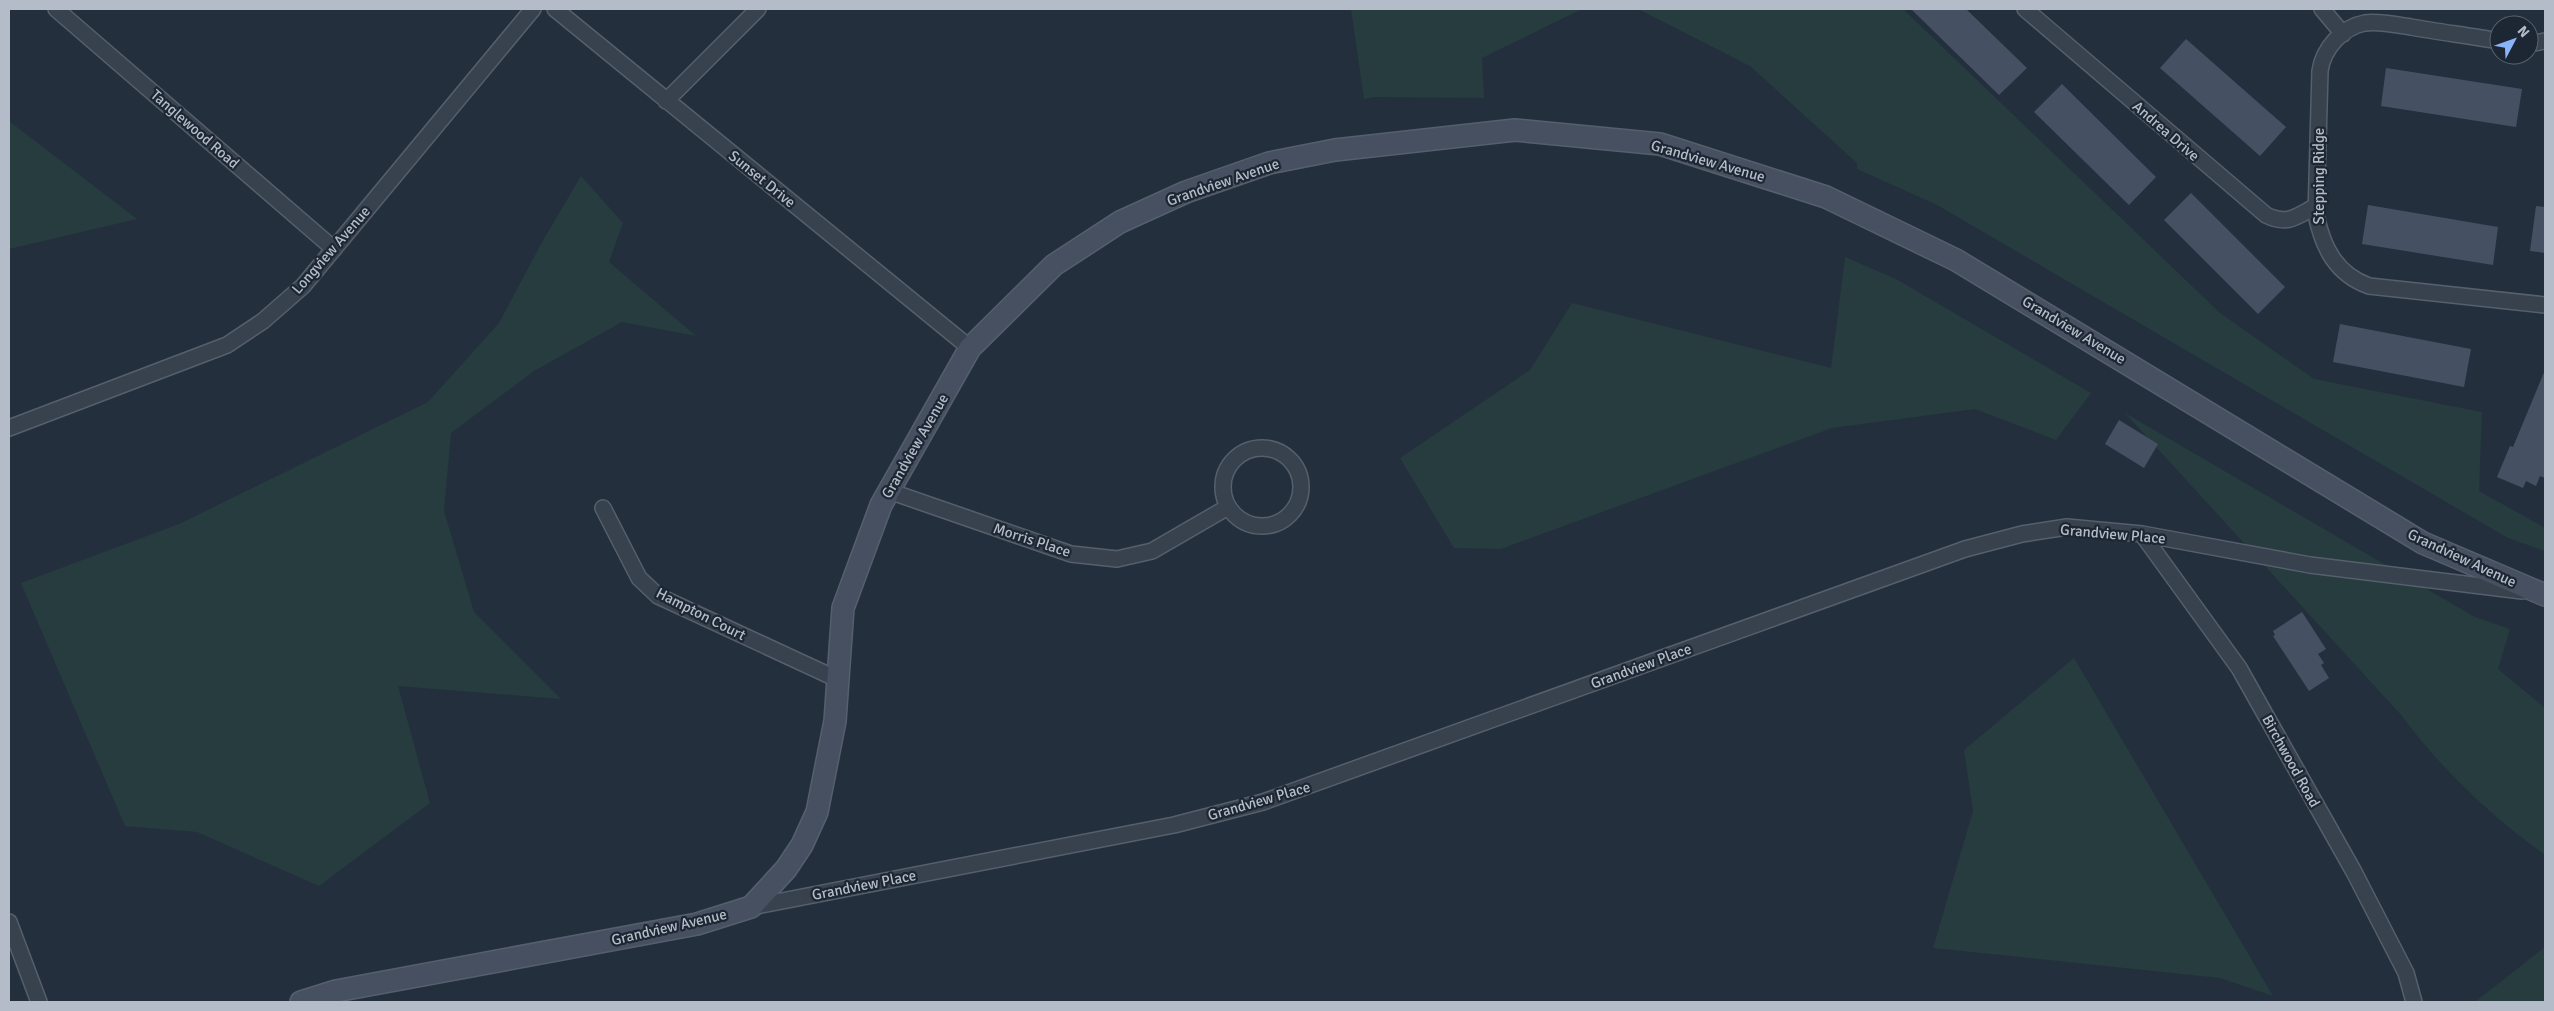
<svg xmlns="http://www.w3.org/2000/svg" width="2554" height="1011" font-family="Signika,sans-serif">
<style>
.green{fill:#263c3f}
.building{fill:#455162}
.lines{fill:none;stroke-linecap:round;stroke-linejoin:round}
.street-casing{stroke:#565f6c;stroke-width:18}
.secondary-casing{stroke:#565f6c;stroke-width:24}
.street{stroke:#38414e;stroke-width:15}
.secondary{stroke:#465061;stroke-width:21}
.labels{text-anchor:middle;stroke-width:4.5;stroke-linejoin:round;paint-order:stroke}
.street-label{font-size:15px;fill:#b4bcc9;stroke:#1d2633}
</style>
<rect width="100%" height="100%" fill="#242f3e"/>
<!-- green -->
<path class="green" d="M1351 9H1582L1482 58 1484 98 1375 97 1364 99Z
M1638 9H1903L2220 313 2314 379 2482 412 2479 491 2545 528V551L2508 538 1937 205 1857 169V163L1750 66Z
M9 121 137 219 9 249Z
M581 176 623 223 609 262 696 336 622 322 534 371 451 433 444 511 474 612 561 699 398 686 430 803 319 886 197 832 125 826 21 583 179 524 428 402 499 323 542 242Z
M1845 257 1896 279 2091 393 2056 440 1975 409 1832 428 1501 549 1454 548 1400 458 1530 370 1572 303 1831 368Z
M2125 413 2475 617 2510 629 2498 669 2545 708V855C2492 817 2441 769 2402 716Z
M2074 658 2273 996 2220 978 1933 948 1973 811 1964 750Z
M2545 947V1002H2475Z"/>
<!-- building -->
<path class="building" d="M1911 9H1966L2027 68 1999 95Z
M2186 39 2286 127 2260 156 2160 68Z
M2386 68 2522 89 2516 127 2381 106Z
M2062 84 2156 177 2129 205 2034 112Z
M2191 193 2285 287 2258 314 2164 220Z
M2368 205 2498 227 2493 265 2362 244Z
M2536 206 2545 207V253L2530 251Z
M2340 324 2471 349 2464 387 2333 362Z
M2545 370V478L2540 476 2536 486 2526 481 2523 488 2497 477 2510 446 2513 447Z
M2119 420 2158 444 2144 468 2105 444Z
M2302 612 2326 649 2318 654 2324 663 2321 665 2329 678 2309 691 2273 636 2275 635 2273 631Z"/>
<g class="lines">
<defs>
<path id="street" d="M56 9 334 249
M555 9 970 348
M2025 9 2266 215C2288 226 2297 216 2316 206
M2322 9 2343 34
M2499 41C2470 36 2440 32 2411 27 2397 25 2379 21 2365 23 2342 27 2323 49 2320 71L2316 215C2323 248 2336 274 2369 286L2545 305
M2529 44 2545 41
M666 101 758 9
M9 428 227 345 263 321 303 286 533 9
M1223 487a39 39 0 1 1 78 0a39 39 0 1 1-78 0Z
M889 491 1071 554 1117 559 1152 551 1228 507
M603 508 639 578 658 596 837 679
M2142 534 2239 668 2354 872 2406 973 2414 1002
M751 907 1174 825 1263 802 1965 549 2022 534 2067 527 2142 534 2310 565 2522 591
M9 922 39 1002"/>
<path id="secondary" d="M301 1002 336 991 697 924 751 907 786 869 802 845 817 812 835 721 843 608 881 505 970 348 1054 265 1120 222 1186 192 1269 163 1335 150 1515 130 1660 144 1826 197 1956 260 2423 543 2545 595"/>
</defs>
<!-- street casing -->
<use href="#street" class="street-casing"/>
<!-- secondary casing -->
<use href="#secondary" class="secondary-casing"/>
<!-- street -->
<use href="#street" class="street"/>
<!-- secondary -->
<use href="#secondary" class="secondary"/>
</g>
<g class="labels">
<!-- street labels -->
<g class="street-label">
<text transform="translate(195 129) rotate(41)" y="5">Tanglewood Road</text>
<text transform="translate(2166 131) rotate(41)" y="5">Andrea Drive</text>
<text transform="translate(1708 161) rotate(16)" y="5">Grandview Avenue</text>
<text transform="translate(2319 176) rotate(-90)" y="5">Stepping Ridge</text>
<text transform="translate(762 179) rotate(39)" y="5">Sunset Drive</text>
<text transform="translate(1223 182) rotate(-19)" y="5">Grandview Avenue</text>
<text transform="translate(331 250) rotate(-49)" y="5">Longview Avenue</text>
<text transform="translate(2074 330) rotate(31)" y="5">Grandview Avenue</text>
<text transform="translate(915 446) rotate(-60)" y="5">Grandview Avenue</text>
<text transform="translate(2113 534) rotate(5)" y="5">Grandview Place</text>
<text transform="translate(1032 540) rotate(18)" y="5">Morris Place</text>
<text transform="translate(2462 558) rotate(25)" y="5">Grandview Avenue</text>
<text transform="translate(701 614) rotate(27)" y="5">Hampton Court</text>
<text transform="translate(1641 666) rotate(-20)" y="5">Grandview Place</text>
<text transform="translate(2291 761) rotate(61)" y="5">Birchwood Road</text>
<text transform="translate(1259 801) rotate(-16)" y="5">Grandview Place</text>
<text transform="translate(864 885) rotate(-11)" y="5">Grandview Place</text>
<text transform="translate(669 927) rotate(-13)" y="5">Grandview Avenue</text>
</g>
</g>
<!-- border -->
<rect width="2554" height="1011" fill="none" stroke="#b4bcc9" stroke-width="20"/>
<!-- north arrow -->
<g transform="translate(2514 40) rotate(49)"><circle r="24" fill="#1d2633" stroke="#59626f"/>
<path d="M0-4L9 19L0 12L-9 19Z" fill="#8ab4f8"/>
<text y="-8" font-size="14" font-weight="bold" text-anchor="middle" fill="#b4bcc9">N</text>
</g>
</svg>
